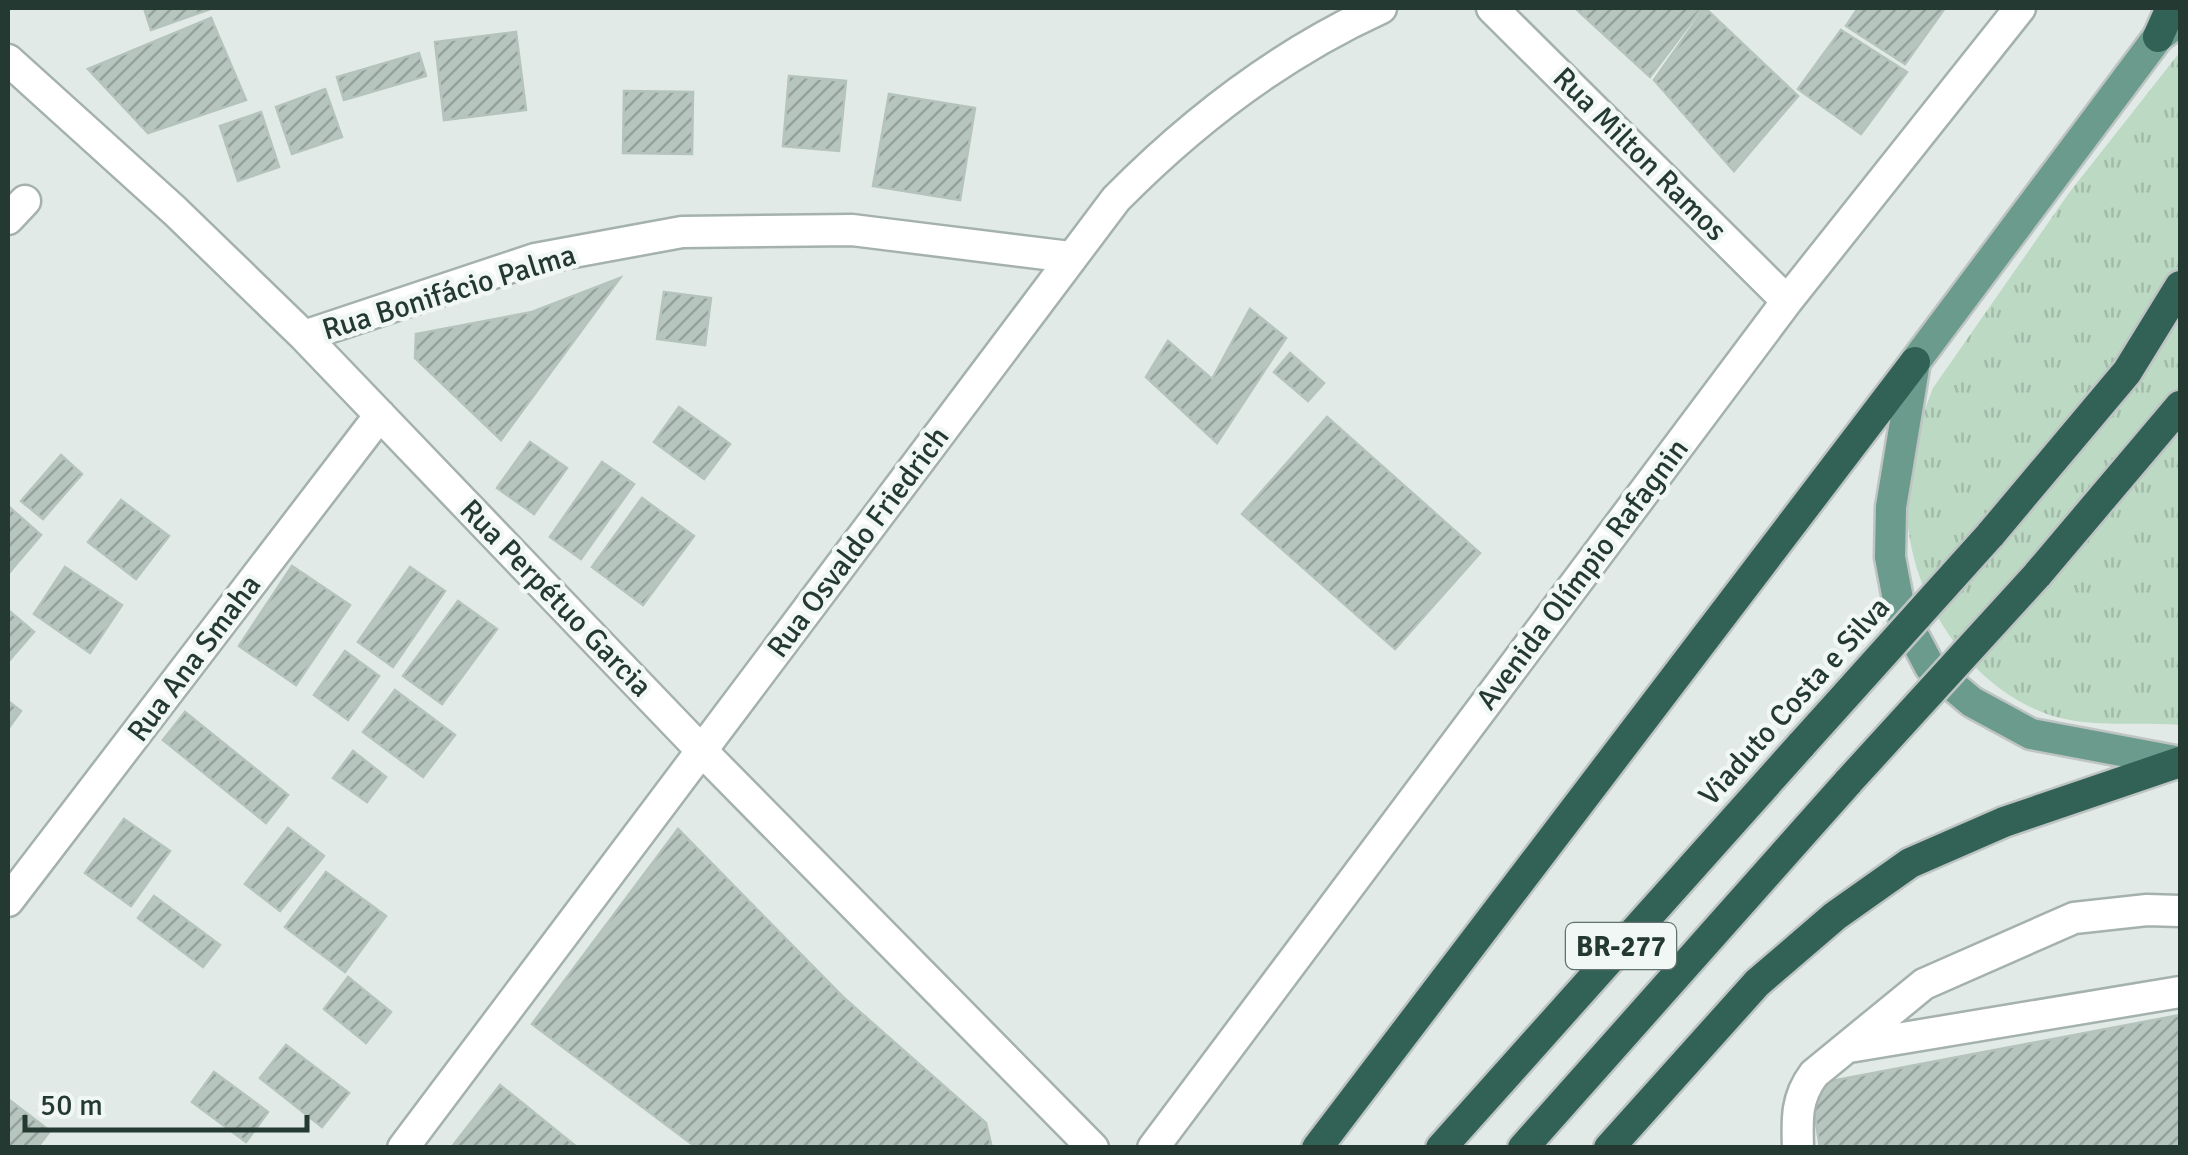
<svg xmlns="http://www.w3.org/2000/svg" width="2188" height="1155" font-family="Signika,sans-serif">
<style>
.grass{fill:url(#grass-tufts)}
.building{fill:url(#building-hatch);stroke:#b4c3bc;stroke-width:2.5}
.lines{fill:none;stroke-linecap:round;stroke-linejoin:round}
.minor-casing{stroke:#a4b1ac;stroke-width:35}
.major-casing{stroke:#bdc4c2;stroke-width:35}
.highway-casing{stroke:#bdc4c2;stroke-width:35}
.minor{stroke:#fff;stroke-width:30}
.major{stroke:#6a9b8c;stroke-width:30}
.highway{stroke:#326256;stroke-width:30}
.highway-bridge-casing{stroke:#bdc4c2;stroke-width:35;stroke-linecap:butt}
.highway-bridge{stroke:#326256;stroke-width:30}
.labels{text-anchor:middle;stroke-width:9;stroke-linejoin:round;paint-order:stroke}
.shield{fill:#f1f7f4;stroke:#61726c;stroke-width:2.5}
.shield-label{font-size:28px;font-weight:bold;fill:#233932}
.street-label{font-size:30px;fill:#233932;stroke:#f1f7f4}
</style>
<defs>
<pattern id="grass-tufts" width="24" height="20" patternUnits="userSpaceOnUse" patternTransform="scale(2.5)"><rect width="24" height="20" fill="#bcd9c3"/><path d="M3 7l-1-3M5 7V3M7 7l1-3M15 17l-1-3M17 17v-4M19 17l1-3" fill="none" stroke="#a1bba8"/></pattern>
<pattern id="building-hatch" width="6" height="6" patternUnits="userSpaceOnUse" patternTransform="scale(2.5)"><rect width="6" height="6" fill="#b7c5bf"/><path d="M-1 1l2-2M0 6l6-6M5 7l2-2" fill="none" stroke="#94a19c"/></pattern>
</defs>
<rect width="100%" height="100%" fill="#e1eae6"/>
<!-- grass -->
<path class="grass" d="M2180 52V725C2134 721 2081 730 2037 710 1956 675 1902 578 1907 492 1909 456 1920 420 1933 388L2069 193Z"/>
<!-- building -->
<path class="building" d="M144 8H213L151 30Z
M1575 8H1702L1650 77Z
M1705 8 1798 96 1734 171 1654 80Z
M1858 8H1945L1905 64 1846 26Z
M211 18 246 100 148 133 88 69Z
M1841 30 1907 72 1861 134 1798 89Z
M516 32 526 110 444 120 435 42Z
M419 53 426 76 344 100 337 77Z
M789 76 846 81 839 151 783 146Z
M325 89 342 137 292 154 276 107Z
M624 91 693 92 692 154 623 153Z
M889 94 975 108 960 200 873 186Z
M261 112 279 167 238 181 220 126Z
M620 278 501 440 415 358 416 334 532 312Z
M664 292 711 298 705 345 657 339Z
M1250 309 1286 338 1217 443 1146 377 1168 341 1212 379Z
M1290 353 1324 383 1308 401 1274 372Z
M679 407 730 444 704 479 654 442Z
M1327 417 1480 553 1395 649 1242 514Z
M530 442 567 468 534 514 497 488Z
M61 455 82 474 43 519 21 501Z
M602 462 634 484 581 559 550 537Z
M642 498 694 536 643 605 592 567Z
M121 500 169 536 136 579 88 542Z
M8 506 41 535 8 574Z
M292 566 350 605 296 685 239 646Z
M65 567 122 605 90 653 34 614Z
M410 567 445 591 393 667 358 642Z
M458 601 497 629 442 704 403 676Z
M8 610 34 632 8 662Z
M345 651 379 676 348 720 314 695Z
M395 690 455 735 423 777 363 732Z
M8 701 21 711 8 729Z
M185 712 288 795 266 823 163 740Z
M353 751 386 777 367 802 333 778Z
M124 819 170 851 131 906 85 873Z
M288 828 324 856 280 911 245 884Z
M678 829 843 997 986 1123 992 1148H697L532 1024Z
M326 872 386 916 345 972 285 927Z
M154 896 220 945 203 967 138 918Z
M348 977 391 1012 366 1043 324 1009Z
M2180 1015V1148H1820L1810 1085Z
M286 1045 349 1093 322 1127 260 1078Z
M214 1072 268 1112 246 1142 192 1102Z
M500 1085 578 1148H451Z
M8 1099 50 1131 37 1148H8Z"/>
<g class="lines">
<defs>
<path id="minor" d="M1492 8 1787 301
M8 60 175 211 304 336 702 751 1093 1148
M8 219 25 201
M304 336 535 259 682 232 852 230 1070 257
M8 901 380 415
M1849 1047 2180 992
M403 1148 1116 199C1193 121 1280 54 1381 8
M1153 1148 1787 301 2020 8
M1798 1148C1797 1119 1796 1098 1814 1074L1924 984 2074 918 2147 910 2180 911"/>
<path id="major" d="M2178 22 2158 37 1915 362 1891 507 1890 557 1900 610 1930 667 1972 702 2031 734 2180 762"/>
<path id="highway" d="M2158 37 2171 8
M1990 535 2127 372 2180 286
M2037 575 2180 406
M1317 1148 1915 362
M1441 1148 1802 744
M1523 1148 1849 781
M1609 1148 1757 983 1835 916 1910 863 2004 822 2180 762"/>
</defs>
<!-- minor casing -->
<use href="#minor" class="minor-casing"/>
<!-- major casing -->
<use href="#major" class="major-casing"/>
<!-- highway casing -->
<use href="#highway" class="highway-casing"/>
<!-- minor -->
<use href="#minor" class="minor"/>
<!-- major -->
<use href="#major" class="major"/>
<!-- highway -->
<use href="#highway" class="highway"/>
<defs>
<path id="highway-bridge" d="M1802 744 1990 535
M1849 781 2037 575"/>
</defs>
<!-- highway-bridge casing -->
<use href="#highway-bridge" class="highway-bridge-casing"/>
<!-- highway-bridge -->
<use href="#highway-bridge" class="highway-bridge"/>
</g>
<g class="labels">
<!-- shield labels -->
<rect class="shield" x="1566" y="923" width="110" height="46" rx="8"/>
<g class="shield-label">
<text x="1621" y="956">BR-277</text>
</g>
<!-- street labels -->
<g class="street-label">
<text transform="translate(1640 154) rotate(45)" y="10">Rua Milton Ramos</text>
<text transform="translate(449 292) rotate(-17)" y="10">Rua Bonifácio Palma</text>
<text transform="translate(858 542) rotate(-53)" y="10">Rua Osvaldo Friedrich</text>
<text transform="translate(1582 574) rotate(-53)" y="10">Avenida Olímpio Rafagnin</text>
<text transform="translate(556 598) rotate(46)" y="10">Rua Perpétuo Garcia</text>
<text transform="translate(194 658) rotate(-53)" y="10">Rua Ana Smaha</text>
<text transform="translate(1794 701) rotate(-48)" y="10">Viaduto Costa e Silva</text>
</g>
</g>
<!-- border -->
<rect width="2188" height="1155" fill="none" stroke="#233932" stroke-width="20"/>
<!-- scale -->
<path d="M25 1115v15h282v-15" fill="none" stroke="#233932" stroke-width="5"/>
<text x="40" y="1115" font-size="30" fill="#233932" stroke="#f1f7f4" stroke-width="8" paint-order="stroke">50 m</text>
</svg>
